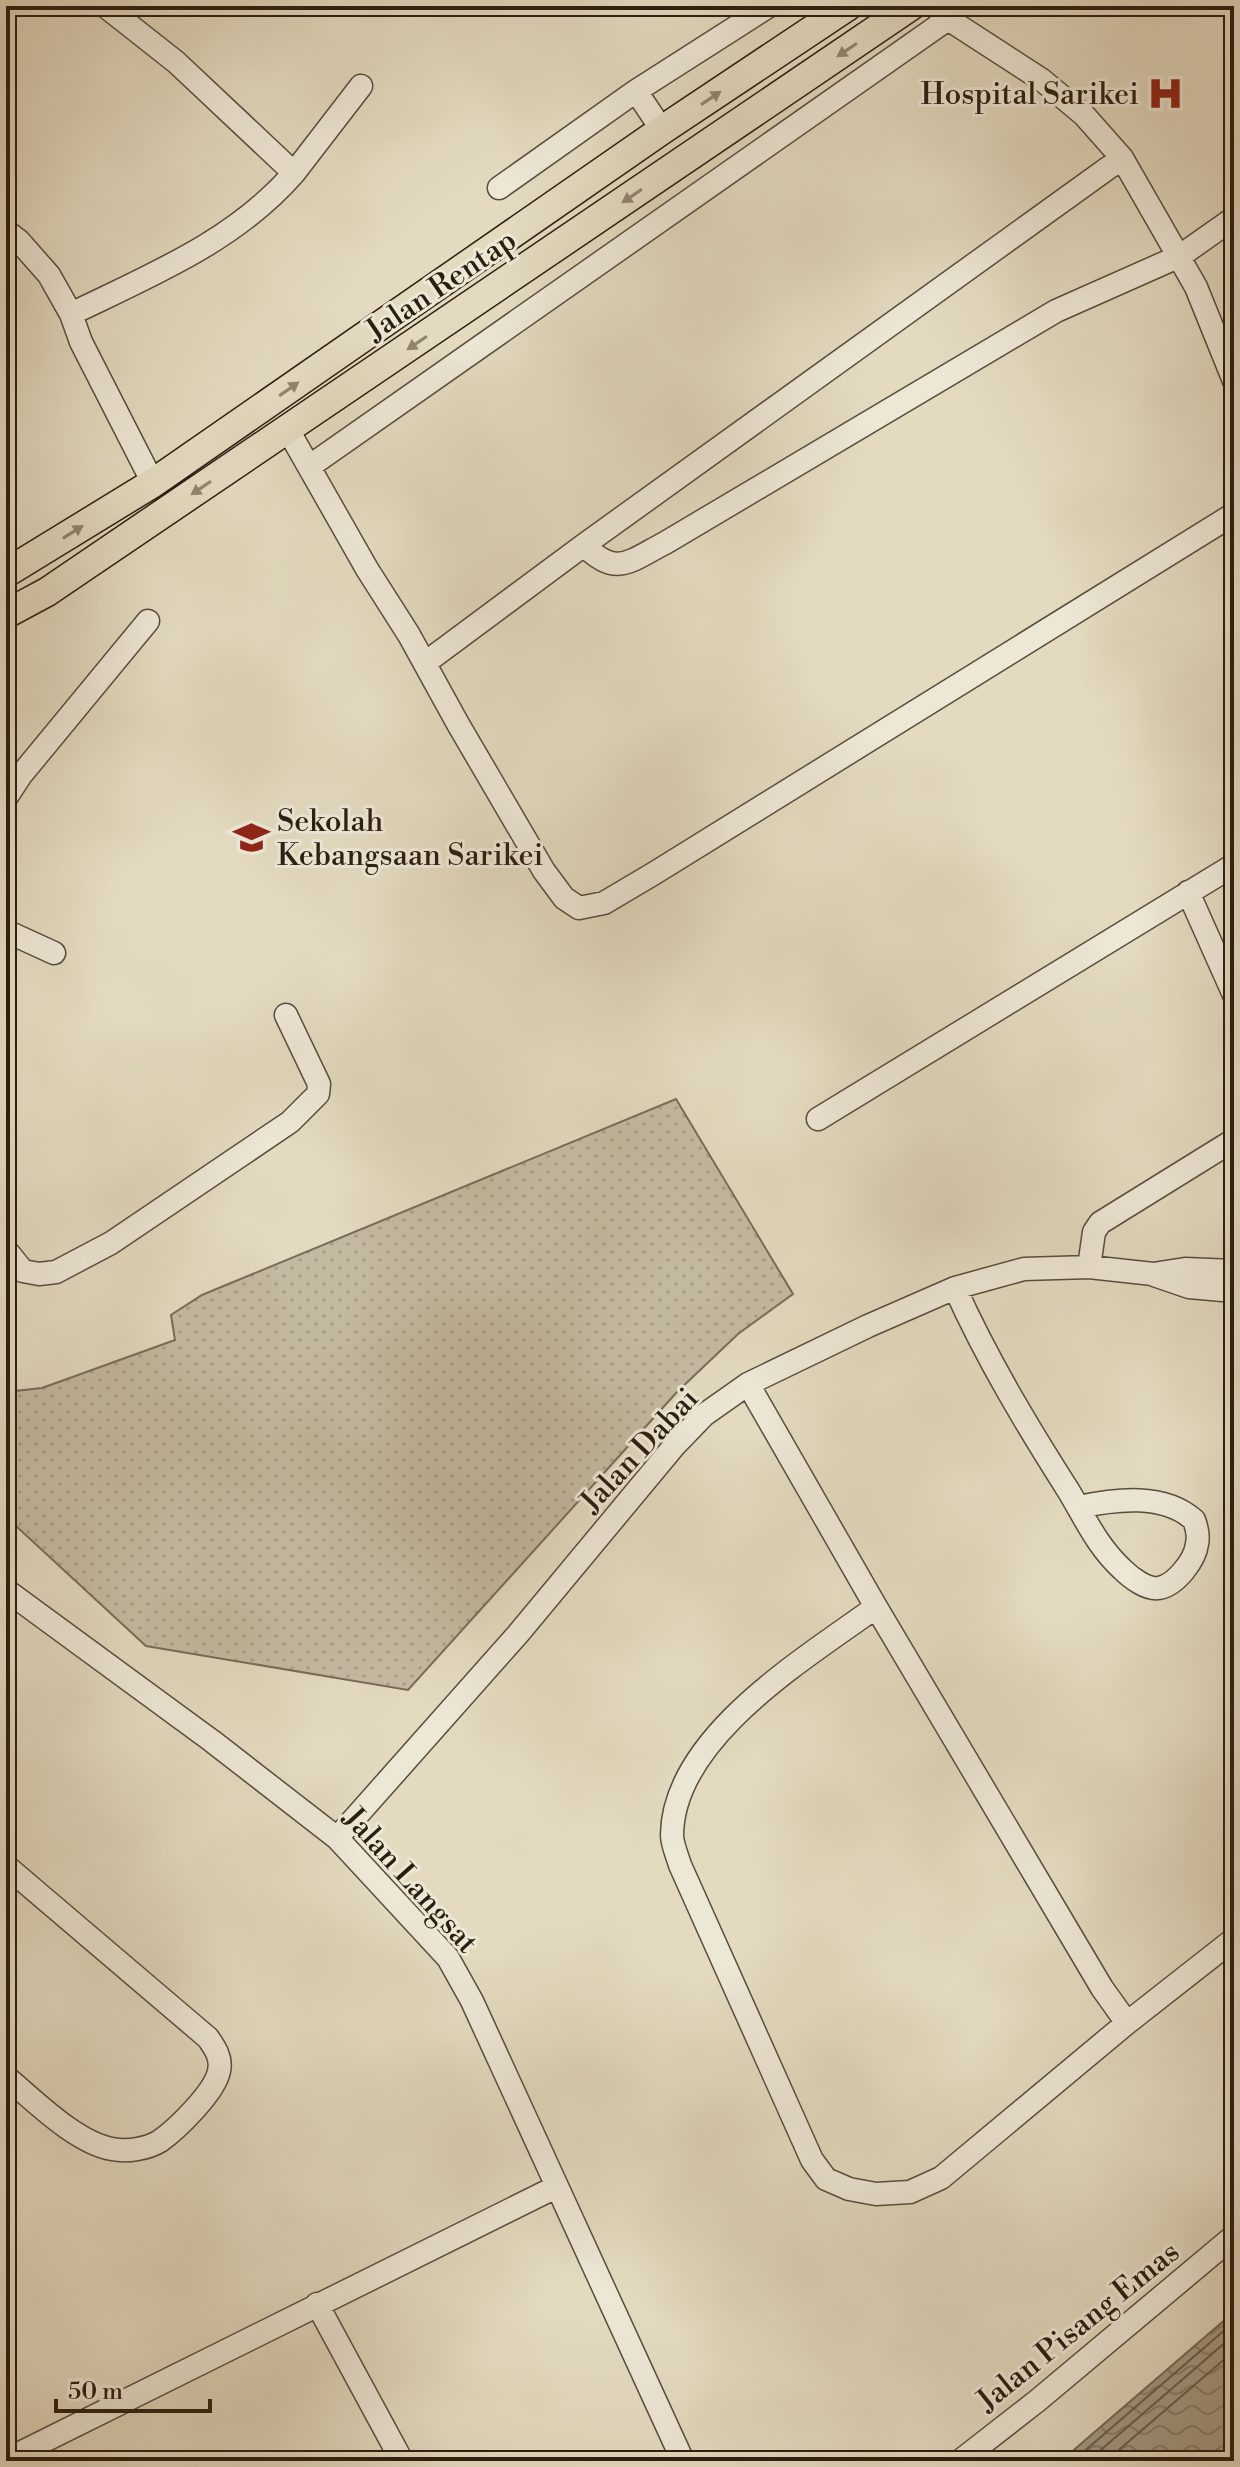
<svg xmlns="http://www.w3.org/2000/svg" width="1240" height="2467" font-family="'Libre Bodoni',serif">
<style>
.grass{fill:url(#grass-dots);stroke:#786c5a;stroke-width:2}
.water{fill:url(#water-waves);stroke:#746856;stroke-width:2}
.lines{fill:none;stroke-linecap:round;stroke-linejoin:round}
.shore{stroke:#685c4a;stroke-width:2}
.minor-casing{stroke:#594d3d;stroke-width:25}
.major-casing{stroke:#2b1e11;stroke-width:31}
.minor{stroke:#ede7d6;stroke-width:22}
.major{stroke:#e3dac0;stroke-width:28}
.oneway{fill:#908571}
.labels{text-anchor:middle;stroke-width:6;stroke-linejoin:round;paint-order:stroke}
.poi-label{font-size:30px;fill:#2b1e11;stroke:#ede7d6;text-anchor:end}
.street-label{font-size:30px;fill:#2b1e11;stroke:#ede7d6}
</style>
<defs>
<pattern id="grass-dots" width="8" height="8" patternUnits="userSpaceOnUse" patternTransform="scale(2)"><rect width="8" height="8" fill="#c4baa2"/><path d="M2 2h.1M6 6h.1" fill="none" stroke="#a99f8a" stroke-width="1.8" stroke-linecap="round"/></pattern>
<pattern id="water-waves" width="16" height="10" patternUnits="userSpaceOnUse" patternTransform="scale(2)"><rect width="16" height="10" fill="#a49a84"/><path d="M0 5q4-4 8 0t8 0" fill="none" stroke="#867d6b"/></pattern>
</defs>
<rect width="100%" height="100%" fill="#e3dac0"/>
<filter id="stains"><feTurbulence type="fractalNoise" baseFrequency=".0025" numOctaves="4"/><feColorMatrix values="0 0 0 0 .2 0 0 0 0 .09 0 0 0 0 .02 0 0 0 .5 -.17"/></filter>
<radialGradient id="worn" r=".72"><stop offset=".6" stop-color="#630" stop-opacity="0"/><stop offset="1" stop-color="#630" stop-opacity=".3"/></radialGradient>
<!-- grass -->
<path class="grass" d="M676 1099 793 1294 738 1334 677 1392 408 1690 146 1646 17 1527 6 1502V1392L42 1388 175 1340 171 1315 202 1295Z"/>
<!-- water -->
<path class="water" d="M1234 2312V2461H1061Z"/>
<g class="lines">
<!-- shore -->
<path class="shore" d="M1073 2461 1234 2322
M1088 2461 1234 2335
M1106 2461 1234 2351"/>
<defs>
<path id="minor" d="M934 6 948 19 1042 80 1084 115 1122 158 1196 287 1234 381
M636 91 662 130
M294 173 361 86
M499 188 636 91 769 6
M6 231 19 241 49 275 71 314 81 342 153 483
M71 314C151 275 235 241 294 173L176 62 105 6
M288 430 367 569 409 635 458 724 544 871 564 898 579 908 604 903 653 874 1234 514
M310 466 948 19
M584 545C616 578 630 561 665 543L1056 311 1180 256 1234 218
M425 663 584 545 1122 158
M6 798 21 775 148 621
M1188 892 1234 995
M6 931 54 953
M818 1119 1234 865
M6 1250 23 1271 39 1274 56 1272 111 1243 290 1122 318 1094 319 1084 286 1015
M1089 1267 1094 1232 1100 1223 1234 1140
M1154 1275 1189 1287 1234 1291
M955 1288C987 1359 1026 1424 1068 1490 1085 1518 1097 1546 1122 1569 1131 1578 1147 1590 1159 1588 1176 1585 1195 1560 1197 1544 1199 1535 1197 1528 1194 1520 1164 1493 1116 1499 1079 1507
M748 1384 876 1607 1102 1988 1127 2023 1234 1939
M6 1590 212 1741 337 1838 448 1958 472 2001 683 2461
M876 1607C806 1658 673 1737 672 1835 672 1844 677 1855 680 1865L812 2160 826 2179 849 2189 876 2194 910 2192 941 2178 1127 2023
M337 1838 518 1634 675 1445 704 1415 748 1384 868 1326 955 1288 1024 1269 1089 1267 1153 1274 1185 1269 1234 1271
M6 1866 208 2038C215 2048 222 2058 219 2071 215 2092 177 2129 160 2141 147 2149 127 2152 112 2149 76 2143 34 2100 6 2077
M317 2304 402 2461
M12 2457 556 2187
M960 2461 1037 2401 1234 2236"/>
<path id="major" d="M6 573 153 483 662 130 848 6
M6 614 47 592 911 6"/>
</defs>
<!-- minor casing -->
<use href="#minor" class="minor-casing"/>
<!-- major casing -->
<use href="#major" class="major-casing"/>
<!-- minor -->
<use href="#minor" class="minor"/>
<!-- major -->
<use href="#major" class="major"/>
</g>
<!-- one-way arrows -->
<defs><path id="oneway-solid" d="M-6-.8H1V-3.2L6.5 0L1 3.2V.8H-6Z" transform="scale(2)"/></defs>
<g class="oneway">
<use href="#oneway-solid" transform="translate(847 50) rotate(146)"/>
<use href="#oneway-solid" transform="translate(711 98) rotate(-34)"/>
<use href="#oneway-solid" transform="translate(632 196) rotate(146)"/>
<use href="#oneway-solid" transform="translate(417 343) rotate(146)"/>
<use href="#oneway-solid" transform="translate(289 389) rotate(-35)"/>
<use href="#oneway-solid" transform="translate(201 488) rotate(146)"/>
<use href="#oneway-solid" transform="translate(73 532) rotate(-32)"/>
</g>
<!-- icons -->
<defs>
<symbol id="hospital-bare" viewBox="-9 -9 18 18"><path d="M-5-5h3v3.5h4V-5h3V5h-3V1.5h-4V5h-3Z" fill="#8f2418" stroke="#ede7d6" stroke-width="2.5" paint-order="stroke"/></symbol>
<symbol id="school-bare" viewBox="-9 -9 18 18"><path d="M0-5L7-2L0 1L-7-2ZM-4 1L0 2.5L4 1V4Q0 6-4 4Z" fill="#8f2418" stroke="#ede7d6" stroke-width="2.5" paint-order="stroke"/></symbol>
</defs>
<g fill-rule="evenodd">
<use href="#hospital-bare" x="1140" y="68" width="51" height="51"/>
<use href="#school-bare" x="226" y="812" width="51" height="51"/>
</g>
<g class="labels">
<!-- poi labels -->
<g class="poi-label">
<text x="1139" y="104">Hospital Sarikei</text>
<text x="277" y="831" text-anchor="start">Sekolah<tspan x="277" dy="34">Kebangsaan Sarikei</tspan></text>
</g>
<!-- street labels -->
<g class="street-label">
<text transform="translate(441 285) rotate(-34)" y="10">Jalan Rentap</text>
<text transform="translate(639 1450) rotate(-47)" y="10">Jalan Dabai</text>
<text transform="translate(411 1880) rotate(48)" y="10">Jalan Langsat</text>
<text transform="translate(1078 2326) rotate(-39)" y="10">Jalan Pisang Emas</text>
</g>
</g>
<!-- margin -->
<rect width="1240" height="2467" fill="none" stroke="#e3dac0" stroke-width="32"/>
<rect x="8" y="8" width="1224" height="2451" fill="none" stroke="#2b1e11" stroke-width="4"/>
<rect x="16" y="16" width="1208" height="2435" fill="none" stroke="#2b1e11" stroke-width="2"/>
<!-- scale -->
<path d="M56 2399v12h154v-12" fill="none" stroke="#2b1e11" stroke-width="4"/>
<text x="68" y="2399" font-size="24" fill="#2b1e11" stroke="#ede7d6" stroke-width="6" paint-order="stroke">50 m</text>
<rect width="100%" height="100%" filter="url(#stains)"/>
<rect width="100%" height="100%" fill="url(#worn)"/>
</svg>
